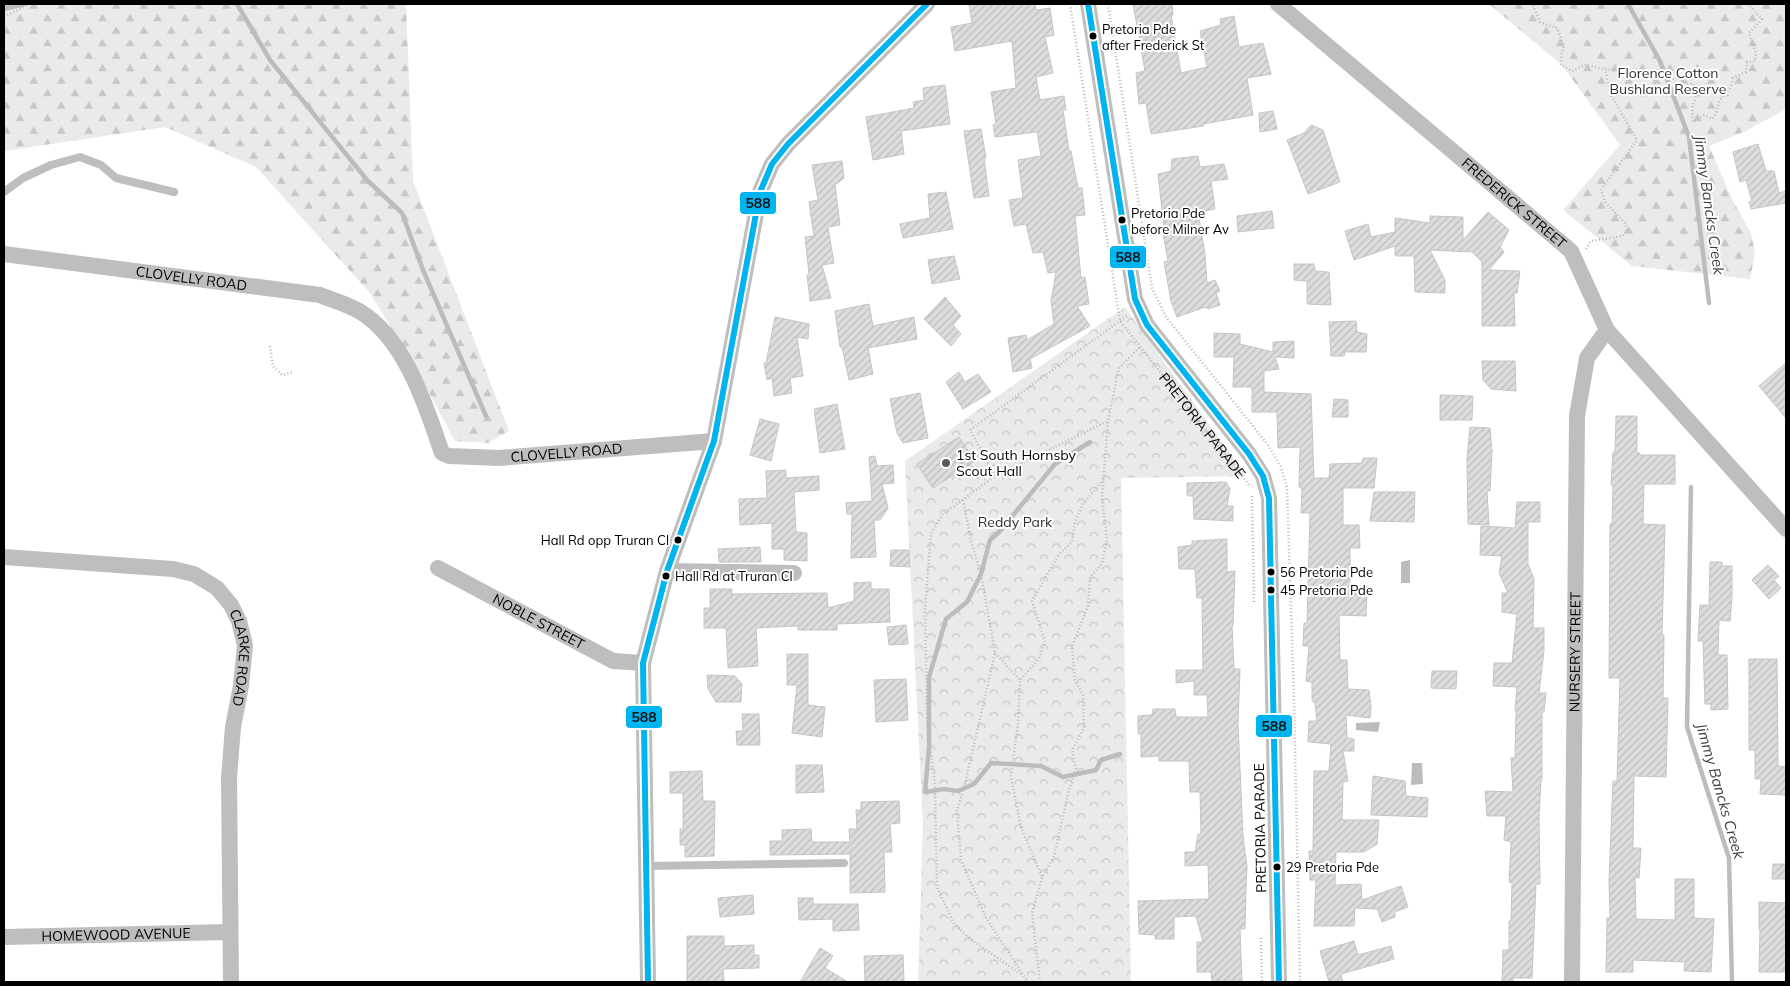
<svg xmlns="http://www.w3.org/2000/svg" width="1790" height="986" font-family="Mulish,sans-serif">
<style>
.forest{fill:url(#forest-firs)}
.park{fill:url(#park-crowns)}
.water{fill:#bcbcbc}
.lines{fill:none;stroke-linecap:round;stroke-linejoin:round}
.stream{stroke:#bcbcbc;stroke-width:4.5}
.building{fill:url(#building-hatch);stroke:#c5c5c5}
.path{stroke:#b8b8b8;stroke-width:2.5;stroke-dasharray:1 2.5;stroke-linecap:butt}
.lane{stroke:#bebebe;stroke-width:8}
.street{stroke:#bebebe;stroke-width:16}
.bus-1-casing{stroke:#fff;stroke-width:10}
.bus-1{stroke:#00b5ef;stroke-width:6}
.bus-dot{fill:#000;stroke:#fff;stroke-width:2}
.poi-dot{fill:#595959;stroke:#fff;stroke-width:2}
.labels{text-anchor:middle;stroke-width:4;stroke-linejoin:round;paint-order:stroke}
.bus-label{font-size:13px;fill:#000;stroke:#fff;text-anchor:start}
.park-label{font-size:14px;fill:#303030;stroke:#fff}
.street-label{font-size:14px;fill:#000;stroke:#fff}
.poi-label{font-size:14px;fill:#000;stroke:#fff;text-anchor:start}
.water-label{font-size:15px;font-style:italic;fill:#414141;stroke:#fff}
.line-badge{stroke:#fff;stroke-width:2}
.pale-badge-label{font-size:14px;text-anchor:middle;font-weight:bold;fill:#111}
</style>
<defs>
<pattern id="forest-firs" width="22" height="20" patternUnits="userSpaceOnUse" patternTransform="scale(1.25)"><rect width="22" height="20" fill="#eaeaea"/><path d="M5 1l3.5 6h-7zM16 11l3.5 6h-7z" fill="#c7c7c7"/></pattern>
<pattern id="park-crowns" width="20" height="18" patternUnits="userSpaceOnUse" patternTransform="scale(1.25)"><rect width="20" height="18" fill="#eaeaea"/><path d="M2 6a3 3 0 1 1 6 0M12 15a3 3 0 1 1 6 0" fill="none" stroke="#c7c7c7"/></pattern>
<pattern id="building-hatch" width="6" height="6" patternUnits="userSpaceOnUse" patternTransform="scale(1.25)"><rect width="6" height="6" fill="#ddd"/><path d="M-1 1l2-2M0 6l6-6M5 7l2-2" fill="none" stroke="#bcbcbc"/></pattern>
</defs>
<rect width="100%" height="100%" fill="#fff"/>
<!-- forest -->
<path class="forest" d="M4 4H406L413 181 509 431 488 443 455 441 417 370 370 293 256 167 165 127 4 151Z
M1489 4H1786V109L1746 131 1709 146 1732 199 1751 233 1755 253 1750 279 1632 266 1563 210 1620 145 1562 65Z"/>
<!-- park -->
<path class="park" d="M1125 307 1246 476 1121 478 1131 982H918L923 824 905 461Z"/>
<!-- water -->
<path class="water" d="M1410 560V583H1401V562Z
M1380 722 1378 732 1356 730V723Z
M1412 763H1422L1423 784 1411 785Z"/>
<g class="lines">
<!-- stream -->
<path class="stream" d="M237 4 270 60 367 180 402 213 423 270 486 416
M1628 4 1660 61 1689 137 1709 303
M4 9 24 4
M1090 442 1055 464 1000 531 990 540 981 574 967 602 946 619 929 677V747L925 792 944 789 958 791 974 784 991 763 1041 766 1063 777 1096 770 1101 760 1120 754
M1691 487 1687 727 1729 858 1732 982"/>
</g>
<!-- building -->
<path class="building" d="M969 4H1035L1036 10 1050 8 1054 35 1045 37 1053 73 1036 77 1040 100 1064 96 1066 110H1063L1069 151H1071L1078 188H1082L1085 215 1075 216 1081 278 1085 277 1089 304 1077 306 1090 326 1030 359 1032 368 1013 372 1008 338 1026 335 1027 340 1054 324 1051 301 1056 272 1048 273 1043 252 1033 253 1026 224 1014 226 1009 200 1023 198 1018 160 1041 156 1037 132 995 137 993 125 996 124 991 92 1016 88 1012 41 955 51 951 27 972 23Z
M1133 4H1172L1173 15H1171L1181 73 1207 67 1200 31 1221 25 1220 19 1234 16 1239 47 1263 43 1271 74 1247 78 1253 115 1203 124V126L1151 134 1146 103 1139 104 1136 73 1145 71Z
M945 85 950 124 901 131 904 154 873 160 866 117 914 108 913 102 924 100 923 88Z
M1273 111 1277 129 1260 132 1259 113Z
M1311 125 1323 130 1340 182 1308 194 1287 140 1304 133Z
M981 129 986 158H984L989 196 974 198 964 131Z
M1758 144 1766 171H1774L1779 193 1786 191V203L1751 209 1749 202 1752 201 1746 180 1740 182 1733 152Z
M1198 156 1200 167 1224 164 1228 179 1211 181 1215 209 1198 212 1205 254 1207 283 1215 280 1220 291 1216 293 1220 305 1208 309 1205 307 1177 317 1171 301 1164 262 1168 261 1162 228H1164L1158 174 1171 171 1172 159Z
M842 161 844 178 835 185 840 225 828 227 834 263 822 265 831 298 810 301 807 275 809 274 805 237 814 236 809 202 818 200 812 165Z
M946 192 953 229 903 238 900 224 930 218 928 194Z
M1272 211 1274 228 1238 232 1237 216Z
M1488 212 1509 230 1500 247 1504 252 1489 270 1520 271 1517 293H1514L1515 326H1482V262L1472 252 1430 250 1445 280V293L1415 292 1414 256H1395V246L1354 260 1345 231 1368 224 1371 237 1395 232V218L1430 223V216L1463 217V240Z
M954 256 960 279 932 284 928 260Z
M1294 264H1314L1315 271 1329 272 1331 305 1307 304V281L1294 280Z
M945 297 961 316 953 325 961 334 951 346 924 319Z
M869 304 873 326 914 317 917 339 868 348 873 374 849 380 842 347H840L835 311Z
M775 317 809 324 808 339 797 337 803 376 790 378 792 393 774 396 772 378 767 380 764 363H766Z
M1356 321 1357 332 1367 334 1366 352H1345L1344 356H1331L1329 322Z
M1214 333 1240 334V344L1273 352V342L1294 341V358L1275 357 1279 369 1264 371V392L1311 394 1314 478H1329L1330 464 1362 463 1363 458H1377L1374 488H1343V525H1359L1360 548H1350V590H1367L1366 616 1339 615 1340 660H1347L1348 689 1369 690 1371 706 1370 718 1346 715 1347 738 1354 739V751H1343L1348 781 1343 782 1342 820H1379L1377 844 1364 852H1336L1335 885 1361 884 1362 900 1401 886 1408 907 1395 912V917L1382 922 1377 909 1355 908 1354 926H1314L1316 880H1310L1309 851H1313L1314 771H1329L1331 744 1308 742 1309 721H1317L1315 703 1312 701V682L1306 681 1309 646H1303L1304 623H1307L1310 513H1301L1302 488 1299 487 1300 447 1278 448 1277 412H1252V387H1233L1234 357H1214Z
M1482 361H1515L1516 391 1491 389 1483 380Z
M1786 363V418L1759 386Z
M959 372 965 382 978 374 991 392 963 409 946 382Z
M920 393 928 438 903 443 897 433 890 399Z
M1440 395 1473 396 1472 420H1440Z
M1334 399 1348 400V417H1332Z
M837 404 845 449 820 453 814 409Z
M1616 416H1637V453H1640V455H1675V484H1644L1643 524 1665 525 1662 635H1664L1663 698H1668L1666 777 1634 776 1633 848H1641L1639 878 1635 877 1636 919 1675 920V879H1694V918L1714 919 1711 972 1684 971 1685 962 1633 960V972H1606L1607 918H1610L1609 881 1613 781H1617L1620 678H1609L1610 524H1612L1613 485H1611L1613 452H1615Z
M760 419 779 424 771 461 750 455Z
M1470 427 1490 428 1492 451 1490 491H1487L1489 525 1468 524 1467 459Z
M959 437 975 461 933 488 917 464Z
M875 456 877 466 893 465 894 483 882 484 888 508 880 520H874L876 557 851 558 852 514H847L846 503 872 501 869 457Z
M786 470V478L819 476V490L794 492 796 532 807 533V561L784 560V549H772V523L740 525 739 499 767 498 766 471Z
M1226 482 1230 489 1227 506H1233V521L1194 519 1193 496H1187V483Z
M1374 492H1415L1414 522 1370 521Z
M1517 502H1540V522H1528V564L1534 579 1533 628H1544V651L1539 693H1546L1544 712H1542V780H1541L1539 817 1540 884H1536L1532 978H1513V982H1502L1503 950H1509V921H1511L1512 883 1509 882 1511 842 1504 840 1506 816H1487L1485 791 1513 792 1511 758H1515L1516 711 1515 710 1517 687 1493 686 1494 663H1512L1517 614 1502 612V593H1508L1499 573 1502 556 1480 555 1481 526 1515 528Z
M1227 539V572L1235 571 1233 626H1232L1234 669H1240L1238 724 1243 836 1247 867 1246 886 1245 929H1240L1242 982H1212L1211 972H1197V942H1203L1196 916 1174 917V939H1155V935L1139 934 1138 901 1209 899 1208 865 1185 866V852H1195L1198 834H1201L1200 792H1190L1189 761H1159V756L1141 757V734H1138V716L1152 715 1153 709H1175L1176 717H1208L1207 695H1194V681L1176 683V670H1203L1202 598H1197L1195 569H1179L1178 547 1192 545V541Z
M760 547 761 562H719L718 549Z
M891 550H909L910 567 890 566Z
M1710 562H1722V566H1732V598L1730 621 1719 620 1718 655H1727L1728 709 1711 710V704H1705L1703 641H1698L1700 605H1709Z
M1768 565 1779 576 1774 580 1781 588 1769 599 1752 580Z
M871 582V589H889L890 622 837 624V630H798V626L756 628 758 666 728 668 726 628H704V608H710V589H732V594L827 593 828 608 854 601V583Z
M906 625 908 644 889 645 887 627Z
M787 654H808V705L825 707 822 737 792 733 797 685H787Z
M1749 659H1777L1778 766 1786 767V795L1760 794 1761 779H1755V750H1749Z
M1432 671H1457L1456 689 1431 688Z
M707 675 735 676 742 684 741 702H716L708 689Z
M906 679 908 720 876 722 874 680Z
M742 714H759L760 745H737L736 731H743Z
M796 765H822L824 792 796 793Z
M702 771 703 801H715L714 856 685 857V845H680V829H683V793H670V772Z
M1373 776 1405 781 1406 796 1428 798 1427 817 1371 815Z
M899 801 900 823 890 824 892 852H884L885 892 850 893V854L770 855V841H782V830L811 829 812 842H850L849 829H857L856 810H861V802Z
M1773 864H1786V879H1772Z
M753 895 754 914 720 917 718 898Z
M798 898H813V904H858L859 930 833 931V919L799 920Z
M1759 902 1786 903V972H1759L1760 929H1759Z
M687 936H724V946L754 945V955H759V968L723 969 724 982H687Z
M1354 941 1358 955 1391 946 1394 959 1341 974 1343 982H1329L1320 951Z
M820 948 833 956 825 968 848 982H800Z
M903 955 904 982H865L864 956Z"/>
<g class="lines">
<!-- path -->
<g class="path">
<path id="s1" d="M1070 4 1120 321 1250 486"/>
<path d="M1108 4 1152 288 1166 317 1268 445 1281 467 1287 488 1294 701 1300 982"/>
<path d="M1530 4 1533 5 1540 22 1557 28 1564 46 1561 56V65L1572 71 1585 65 1605 69 1622 71 1639 69 1654 72 1663 68 1673 79 1678 91 1692 83 1698 90 1692 108 1693 122 1704 115 1712 119C1720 110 1716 107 1720 100 1727 90 1731 91 1733 78L1746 72 1747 62 1755 61 1756 53 1749 33 1762 19 1748 4"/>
<path d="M4 17 29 4"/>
<path d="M1586 249 1591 241 1623 236 1627 230 1625 223 1605 202 1601 190 1637 140 1611 95 1605 69"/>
<path d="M270 346 273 366 282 375 293 372"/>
<path d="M995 476 970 430 1128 315"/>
<path d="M1252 496 1254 603"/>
<path d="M963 500 971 541 981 574 995 653 964 788 957 811 961 860 986 918 1028 982"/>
<path d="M995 653 1020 680"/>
<path d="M1042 876 1021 828 1011 776 1018 724 1020 680 1039 659 1045 642 1032 601 1059 554 1072 542 1075 522 1083 504 1103 480"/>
<path d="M1261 938 1262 982"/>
<path d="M1021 974 970 939 954 924 937 887 935 784 927 720 925 608 931 534 942 515 995 476 1108 421 1119 368 1140 347"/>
<path d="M1040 982 1032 913 1042 878 1054 856 1069 790 1076 769 1072 750 1084 728 1083 695 1075 680 1072 646 1088 606 1090 577 1102 564 1107 539 1102 499 1108 421"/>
</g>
<!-- lane -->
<path class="lane" d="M4 192 23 178 51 165 80 157 101 165 116 178 174 192
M646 866 844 863"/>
<!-- street -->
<g class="street">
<path d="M1088 4 1135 299 1147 325 1249 454 1263 476 1269 498 1279 982"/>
<path id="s2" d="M1278 4 1571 251 1607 330 1786 529"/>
<path id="s3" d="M4 254 320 295C332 300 347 304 359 311 405 338 426 406 442 453L449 456 499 458 714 441"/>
<path id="s4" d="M4 557 173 569 194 574 217 588 231 605 239 621 245 645 241 686 233 727 229 778 231 982"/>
<path id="s5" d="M438 568 613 661 643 663"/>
<path d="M667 571 794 573"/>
<path id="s6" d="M4 937 230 932"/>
<path d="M648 982 643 663 667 571 714 441 760 192 772 164 788 144 927 4"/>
<path id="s7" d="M1572 982 1577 416 1587 358 1607 330"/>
</g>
<defs>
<path id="bus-1" d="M1088 4 1135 299 1147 325 1249 454 1263 476 1269 498 1279 982
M648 982 643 663 667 571 714 441 760 192 772 164 788 144 927 4"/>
</defs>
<!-- bus-1 casing -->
<use href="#bus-1" class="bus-1-casing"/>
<!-- bus-1 -->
<use href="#bus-1" class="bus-1"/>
</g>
<!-- markers -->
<g class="bus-dot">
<circle cx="1093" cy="36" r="4.5"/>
<circle cx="1122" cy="220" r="4.5"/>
<circle cx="678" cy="540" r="4.5"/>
<circle cx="1271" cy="572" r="4.5"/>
<circle cx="666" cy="576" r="4.5"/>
<circle cx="1271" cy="590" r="4.5"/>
<circle cx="1277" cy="867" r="4.5"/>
</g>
<circle class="poi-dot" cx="946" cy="463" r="5"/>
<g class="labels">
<!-- bus labels -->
<g class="bus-label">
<text x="1102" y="34">Pretoria Pde<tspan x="1102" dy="16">after Frederick St</tspan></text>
<text x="1131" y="218">Pretoria Pde<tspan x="1131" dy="16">before Milner Av</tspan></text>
<text x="669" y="545" text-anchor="end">Hall Rd opp Truran Cl</text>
<text x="1280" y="577">56 Pretoria Pde</text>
<text x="675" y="581">Hall Rd at Truran Cl</text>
<text x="1280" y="595">45 Pretoria Pde</text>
<text x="1286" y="872">29 Pretoria Pde</text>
</g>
<!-- park labels -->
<g class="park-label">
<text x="1668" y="78">Florence Cotton<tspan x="1668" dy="16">Bushland Reserve</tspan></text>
<text x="1015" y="527">Reddy Park</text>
</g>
<!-- street labels -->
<g class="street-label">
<text dy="5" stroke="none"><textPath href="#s2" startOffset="309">FREDERICK STREET</textPath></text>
<text dy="5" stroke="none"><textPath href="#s3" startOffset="189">CLOVELLY ROAD</textPath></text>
<text dy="5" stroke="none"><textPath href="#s1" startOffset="454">PRETORIA PARADE</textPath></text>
<text dy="5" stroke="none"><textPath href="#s3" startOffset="654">CLOVELLY ROAD</textPath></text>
<text dy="5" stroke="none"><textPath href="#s5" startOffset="114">NOBLE STREET</textPath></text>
<text dy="5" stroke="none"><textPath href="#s7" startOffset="330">NURSERY STREET</textPath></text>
<text dy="5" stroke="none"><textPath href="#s4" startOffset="295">CLARKE ROAD</textPath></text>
<text transform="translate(1260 828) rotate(-91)" y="5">PRETORIA PARADE</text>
<text dy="5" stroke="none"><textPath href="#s6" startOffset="112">HOMEWOOD AVENUE</textPath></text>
</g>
<!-- poi labels -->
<g class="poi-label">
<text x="956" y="460">1st South Hornsby<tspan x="956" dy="16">Scout Hall</tspan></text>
</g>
<!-- water labels -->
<g class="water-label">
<text transform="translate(1709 205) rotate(82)" y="5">Jimmy Bancks Creek</text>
<text transform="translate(1720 791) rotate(74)" y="5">Jimmy Bancks Creek</text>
</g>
</g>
<g class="line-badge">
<rect x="739" y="191" width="38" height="24" rx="5" fill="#00b5ef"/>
<rect x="1109" y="245" width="38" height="24" rx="5" fill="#00b5ef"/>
<rect x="625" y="705" width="38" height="24" rx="5" fill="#00b5ef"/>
<rect x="1255" y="714" width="38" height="24" rx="5" fill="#00b5ef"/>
</g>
<g class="pale-badge-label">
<text x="758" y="208">588</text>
<text x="1128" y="262">588</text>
<text x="644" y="722">588</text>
<text x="1274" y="731">588</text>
</g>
<!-- border -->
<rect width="1790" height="986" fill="none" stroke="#000000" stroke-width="10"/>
</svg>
